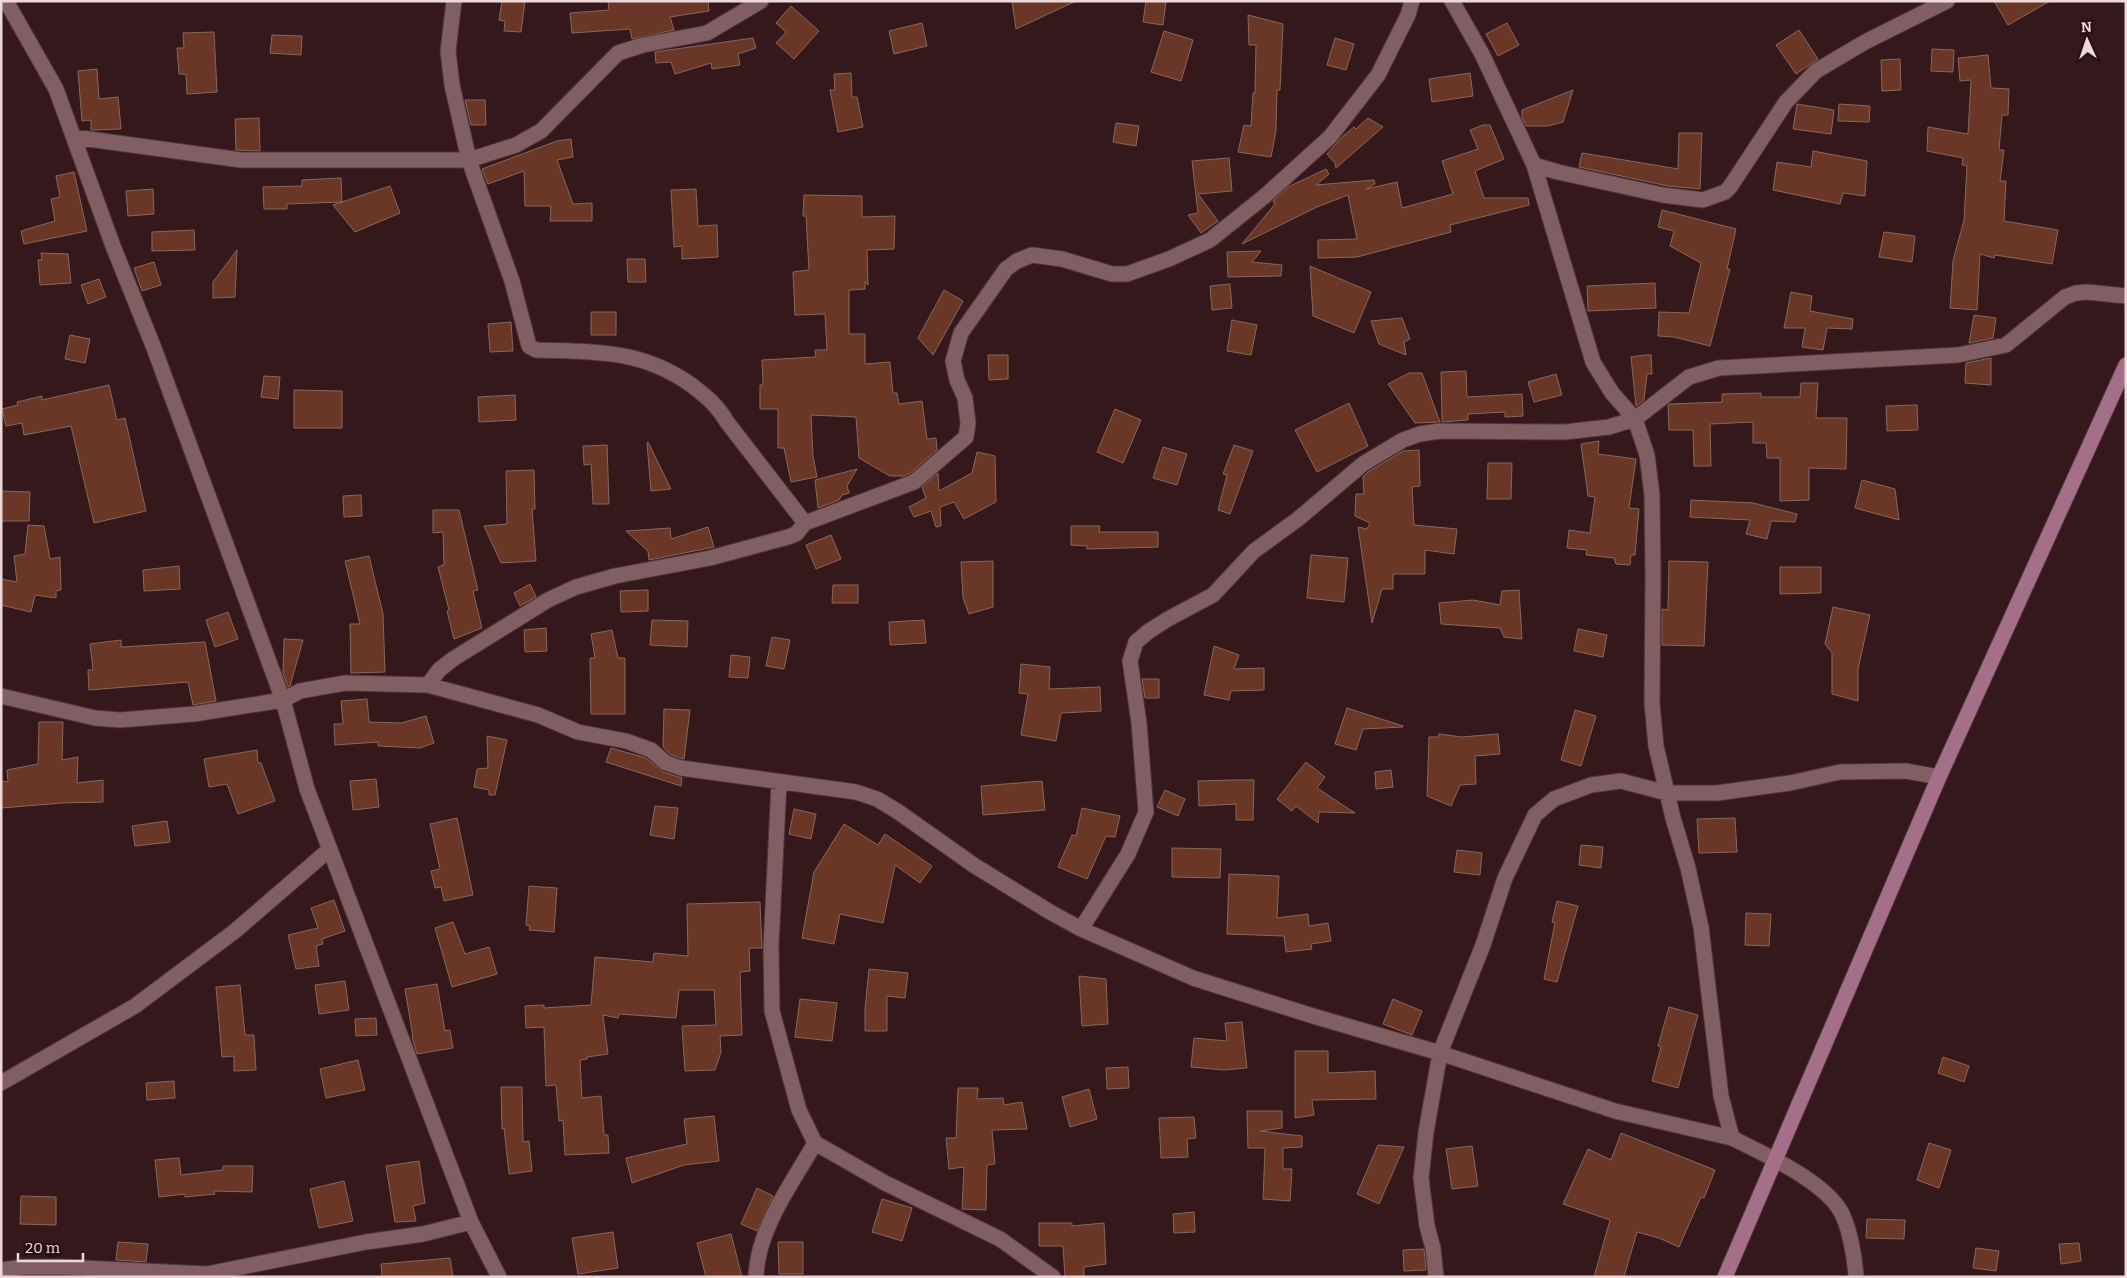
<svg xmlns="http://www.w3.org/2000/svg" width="2127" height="1278" font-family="Bitter,serif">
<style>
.building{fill:#6a3726;stroke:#88675c}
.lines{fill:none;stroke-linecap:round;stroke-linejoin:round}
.minor-casing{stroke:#4d363a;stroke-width:17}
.major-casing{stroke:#4d363a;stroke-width:17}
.minor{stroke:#815e62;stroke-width:15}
.major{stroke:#a56f8a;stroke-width:15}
</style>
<rect width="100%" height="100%" fill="#35181c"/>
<!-- building -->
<path class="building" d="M502 1H525L521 32 504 31 505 21 499 20Z
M608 1H708L709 11 670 17 674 30 632 39 630 29 572 33 570 13 609 10Z
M1012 1H1076L1016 29Z
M1146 1H1166L1163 25 1143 22Z
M1994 1H2050L2008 25Z
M791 6 819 31 794 59 776 43 786 32 776 23Z
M1248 15 1283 24 1280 90H1277L1276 131 1271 157 1238 152 1244 125 1251 126 1253 93H1255L1256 45H1249Z
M922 23 927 46 894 54 889 31Z
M1507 23 1519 45 1498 56 1486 34Z
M1799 30 1818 59 1796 74 1776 45Z
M1164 31 1193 40 1181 81 1151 72Z
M214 32 217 92 187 94 186 74H179L177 48H184L183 33Z
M272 35 302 36 301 55 270 53Z
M753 38 756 48 738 54 740 65 712 69 711 63 675 74 671 62 656 63 655 52Z
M1335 38 1354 44 1346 70 1327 65Z
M1932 49 1954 50 1953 72 1931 71Z
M1988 55 1991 88 2009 89 2008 115H2002L1999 150H2004L2000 181H2006L2004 221 2058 230 2052 264 1995 255 1994 258 1980 254 1977 310 1950 308 1953 261 1964 220 1967 166 1962 165 1963 158 1927 151 1928 127 1968 134 1971 80 1960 81 1958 58Z
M1900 59 1901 90 1882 91 1881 60Z
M97 69 99 99 118 97 121 129 91 130V120L82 121 78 71Z
M851 73 852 97H857L863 127 838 132 830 90H835L834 74Z
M1470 73 1473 96 1432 102 1429 79Z
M1573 90 1563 122 1548 126H1526L1522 118V110Z
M465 100H485L486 125H471Z
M1797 104 1834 110 1831 134 1793 129Z
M1839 104 1870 106 1869 122 1838 121Z
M259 118 260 151 236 150 235 119Z
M1368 118 1383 127 1336 168 1335 163 1327 154 1342 137 1354 127 1356 129Z
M1116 123 1139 126 1136 146 1113 142Z
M1483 125H1490L1504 159 1475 171 1484 198H1528L1529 205 1450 225 1451 232 1357 257 1318 258V240L1357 239 1348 195 1317 207 1242 244 1275 204 1273 201 1288 187 1326 169 1329 174 1316 185 1374 180 1375 184 1366 189 1397 182 1402 208 1453 194 1442 161 1478 149 1470 130Z
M1679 133H1702L1700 189 1668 186 1579 167 1582 153 1678 169Z
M571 139 573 157 557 160 573 204 592 203V221H550L551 206H525L524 171 488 184 482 169 557 141Z
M1813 151 1867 161 1865 196 1843 193 1840 204 1773 190 1777 162 1811 167Z
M1229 158 1232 191 1198 194 1218 221 1201 233 1188 215 1198 213 1192 161Z
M74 172 87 231 24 244 21 231 55 221 51 199 60 197 56 176Z
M341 178 342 202 287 204V209H264L263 187 302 186V180Z
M390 186 400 213 355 232 333 205Z
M153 189 154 214 128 216 126 191Z
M696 189 698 226 717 225 718 257 682 259V246L674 247 671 190Z
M804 195 862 196V217L895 216 894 249 867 250 868 285 865 281V289L849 290V334H865V364L890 362 893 393H897L899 404 922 401 927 439 936 438 937 450 909 474 904 476H890L859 458 856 417 811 415 813 456 817 477 791 482 784 448H778V409H760V385H763L762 360 816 357 815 350H827L825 314 795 315 793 272 809 270 806 216H803Z
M1662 210 1736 229 1727 269H1730L1710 346 1674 337 1658 336 1659 312 1689 313 1701 263 1670 246 1674 231 1658 227Z
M194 230 195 250 152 251V232Z
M1884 232 1915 236 1912 262 1879 257Z
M237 250 235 297 213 298V282Z
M1261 251 1252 262 1282 265 1281 276 1228 277 1227 252Z
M41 253 68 254 71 283 40 285 38 260H42Z
M627 259H645L646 282H628Z
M154 262 161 285 142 291 134 268Z
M1310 266 1371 292 1354 333 1313 316Z
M99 279 106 297 88 304 81 285Z
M1655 283 1656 308 1588 311 1587 286Z
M1230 284 1232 308 1212 310 1210 286Z
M944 290 963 301 933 355 918 338Z
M1791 292 1812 296 1810 311 1853 319 1852 329 1827 328 1823 350 1802 347 1805 328H1784Z
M591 312H616V335H591Z
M1974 315 1996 318 1993 338 1969 343Z
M1402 318 1410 339 1404 342 1406 355 1379 344 1371 321Z
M1232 320 1257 325 1251 355 1227 351Z
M511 322 513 351 490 352 488 324Z
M70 335 90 339 85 363 65 359Z
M988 355H1008V379L989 380Z
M1645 355H1651L1652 374H1647L1644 400 1636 406 1631 357Z
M1991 358V385L1965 383 1966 363Z
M1466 371 1467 397 1522 394 1523 416 1505 417V412L1468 414V420L1442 422 1441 372Z
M1409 373H1422L1440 422 1415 423 1388 384Z
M1556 374 1562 395 1534 402 1528 382Z
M264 376 280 377 278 399 261 397Z
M1801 383H1818L1816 418H1847L1846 469 1809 468V500L1780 501V458H1767L1766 443H1753V422L1710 424 1711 466H1694L1693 430H1669L1668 405 1670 404 1722 402V394L1761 393V397H1800Z
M109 385 117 420 125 418 146 511 94 523 71 426 24 435 22 423 6 426 2 409 18 405 17 402 42 396V400Z
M294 390 342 391V428H294Z
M515 395 516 420 479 422 478 397Z
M1349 403 1368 446 1317 472 1295 430Z
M1917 405 1918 430 1887 431 1886 406Z
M1115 409 1141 420 1123 463 1097 452Z
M1599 441 1598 454 1636 459 1629 508 1639 509 1635 555H1631L1630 565 1616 564 1614 558 1586 555 1587 550 1567 548 1569 530 1590 533 1595 497 1588 496 1581 444Z
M648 442 671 489 651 491 647 443Z
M607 445 609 504H593L591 464 584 465 583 446Z
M1234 445 1253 451 1230 514 1218 510 1227 475 1223 474Z
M1163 447 1187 454 1177 485 1153 478Z
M1419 450 1420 486 1412 487 1414 525 1457 529 1454 554 1425 550V574H1393V589H1382L1372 623 1358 527 1367 529 1370 523 1355 516 1356 494H1364L1363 477 1368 472 1403 451Z
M977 452 995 456 996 502 964 519 954 502 940 507 941 526 936 527 931 511 914 517 909 507 926 498 922 487 938 473 939 491 972 473Z
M1488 463H1512L1511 499H1487Z
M857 469 847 486 849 493 842 495 839 500 818 508 815 480Z
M534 470 535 509H532L536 561 501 563 484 526 507 524 506 471Z
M1862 480 1895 489 1899 520 1855 508Z
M1 491 30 492 29 521H1Z
M361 495 362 516 344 517 343 496Z
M1691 500 1753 503 1797 514 1795 522 1771 521 1767 539 1746 534 1750 520 1690 517Z
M433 510H459L478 590 473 591 482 628 454 639 447 611 449 610 438 567 444 565 443 532 433 533Z
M28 525 44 526 50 559 60 557 61 590 56 591V598L35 595 31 612 1 605V579L17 582 14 556 25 554Z
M1071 526H1100L1099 532H1158V547L1087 549V546L1071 545Z
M708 527 714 547 649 560 648 551 626 531 670 528 671 539Z
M831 535 841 559 816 569 806 545Z
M1311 555 1348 558 1344 602 1307 598Z
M369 556 383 614 385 672 351 673 350 624H360L345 561Z
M993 561V607L969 614 963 598 961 562Z
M1669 561 1708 562 1704 646 1662 645V609L1668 610Z
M179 566 180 589 144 591 143 570Z
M1780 567H1821V593L1780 594Z
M530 584 536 597 520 606 514 593Z
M833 585H858V603H832Z
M648 590V611L621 612 620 591Z
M1519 590 1522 639 1504 637 1500 628 1441 624 1439 603 1473 600 1500 605 1502 591Z
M1833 607 1870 615 1858 669V701L1832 694V653L1825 644Z
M228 612 238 639 215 647 206 620Z
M652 620 688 621 687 647 650 645Z
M924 620 926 643 890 645 889 622Z
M546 628 547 651 525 652 524 630Z
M1578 629 1607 635 1603 657 1574 651Z
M612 630 618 658H625V714H591L590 658H595L591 634Z
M772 637 790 640 784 669 766 666Z
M284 639 303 640 290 686 288 687 283 673Z
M121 640V647L205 642 216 701 193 705 188 682 89 690 88 670H93L90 644Z
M1214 646 1239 655 1234 669 1264 668V690L1231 691 1229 700 1204 695Z
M731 655 750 657 748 678 729 677Z
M1021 664 1050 667 1049 689 1100 687 1101 711 1061 713 1056 741 1021 735 1028 694 1019 693Z
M1142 679H1159V698H1145Z
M367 699 369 722 401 723 426 716 434 743 420 748 378 746V742L335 745 334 724H343L341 701Z
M1347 708 1403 726V727L1363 729 1356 750 1335 744Z
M664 709 690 710 684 759 671 755 663 747Z
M1575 710 1596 716 1581 766 1561 760Z
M39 722H63L62 760 78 757 77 783 103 780V802L62 803 1 808V781L8 782 7 770 38 764Z
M1439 734 1462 737 1498 734 1500 754 1475 756 1476 784 1460 785 1451 806 1427 796 1429 737H1438Z
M487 736 507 740 495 795H489V790L474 787 477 769 488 768Z
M611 748 646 758 663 772 682 778 681 786 606 762Z
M257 750 258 763H261L275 801 238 814 227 784 209 787 204 759Z
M1306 762 1325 777 1317 788 1355 813 1319 812 1318 823 1296 806 1292 811 1277 799Z
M1391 770 1393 787 1376 789 1375 772Z
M376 779 379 807 353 810 350 781Z
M1232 780H1254L1253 820H1236V804L1199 806 1198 781Z
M1042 781 1045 810 983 815 981 786Z
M1165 790 1185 799 1178 816 1157 807Z
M655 806 678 808 674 839 650 835Z
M1082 808 1120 816 1115 837 1106 836 1087 879 1058 867 1072 835 1076 836Z
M794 809 816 814 811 839 789 834Z
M457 818 473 895 444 901 441 887 435 888 431 871 440 869 430 824Z
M1735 818 1737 852 1699 853 1697 819Z
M167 821 170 842 135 846 132 826Z
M844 824 878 845 885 834 932 866 920 883 895 865 883 923 840 914 834 944 802 938 814 872Z
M1581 845 1603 847 1601 868 1579 865Z
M1172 848 1221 849 1220 878 1172 877Z
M1457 850 1482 853 1480 875 1454 872Z
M1229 874 1279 876 1277 918 1308 914 1309 926 1328 923 1331 941 1311 944 1312 949 1286 952 1284 936 1227 934Z
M529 886 557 888 554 932 529 930 530 926 526 925Z
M334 900 345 931 322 939 323 944 316 946 319 966 296 969 288 935 318 928 311 908Z
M1557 901 1578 906 1557 982 1544 979 1555 923 1552 922Z
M760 902 762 948H749L750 971 740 972 742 1035 720 1036 721 1052 715 1070 685 1071 682 1026 716 1025 714 990H679L676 1018 619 1014 618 1018 603 1015 608 1054 587 1057V1059L580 1060 582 1098 601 1096 604 1135H608L609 1153 565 1155 563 1120 559 1121 556 1085 546 1086 544 1027 526 1028 525 1006 544 1005V1008L591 1005 595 957 653 962 654 953 688 956 687 904Z
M1746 913 1771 914 1769 946 1745 945Z
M453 922 465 954 489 947 497 974 452 987 435 928Z
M869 969 908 973 905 998 887 996V1031H865V1009Z
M1079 976 1106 979 1108 1024 1082 1026Z
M345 981 349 1010 319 1014 315 985Z
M437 984 445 1031 450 1030 453 1048 417 1054 412 1037H413L405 989Z
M240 985 245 1035H254L256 1070 234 1071V1056L222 1057 216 987Z
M800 999 837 1003 832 1041 795 1037Z
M1393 999 1422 1011 1412 1035 1383 1024Z
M1669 1007 1698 1015 1678 1088 1652 1081 1661 1047 1658 1046Z
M376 1018 377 1035 356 1036 355 1019Z
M1242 1022 1247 1068 1224 1070 1191 1067 1194 1038 1227 1041 1225 1023Z
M1295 1051H1328V1073L1375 1071 1376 1099 1312 1100 1314 1115 1295 1118Z
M1943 1057 1969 1066 1964 1082 1938 1073Z
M358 1060 365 1090 326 1098 320 1069Z
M1128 1067 1129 1088 1107 1089 1106 1068Z
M174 1081 175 1098 147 1100 146 1083Z
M501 1087H522L523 1142 529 1141 532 1171 509 1174 504 1128 502 1129Z
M958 1088H978L977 1099 1003 1098 1004 1105 1022 1102 1027 1129 992 1130 995 1164 987 1165 986 1210 962 1209 964 1167 949 1169 946 1138H956Z
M1089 1089 1097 1119 1070 1127 1062 1097Z
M1247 1111H1282V1128L1260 1131 1302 1136V1147L1283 1148V1169H1292L1290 1201 1263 1199 1265 1148H1248Z
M714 1116 719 1161 684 1165 632 1183 626 1158 687 1144 684 1119Z
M1194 1117 1196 1138 1187 1139 1188 1157 1161 1158 1159 1118Z
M1621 1133 1715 1170 1704 1198 1701 1197 1679 1247 1659 1238 1637 1232 1624 1277H1594L1610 1220 1563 1204 1588 1149 1611 1160Z
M1929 1143 1951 1150 1939 1188 1917 1180Z
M1378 1145 1404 1147 1379 1204 1357 1194Z
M1472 1146 1478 1186 1452 1189 1446 1149Z
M179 1158 181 1175 223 1170V1166H253L252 1192 214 1191 215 1194 185 1197V1194L159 1197 155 1160Z
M419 1161 425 1203 413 1206 416 1221 395 1222 386 1166Z
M344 1181 353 1221 319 1228 310 1189Z
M757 1188 773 1196 757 1231 741 1224Z
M21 1196 56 1197V1225L20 1224Z
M882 1199 912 1208 902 1241 872 1232Z
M1194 1212 1195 1232 1174 1233 1173 1214Z
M1867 1219 1905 1220 1904 1239 1866 1238Z
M1039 1223H1072V1226L1104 1223 1106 1264 1084 1267V1277H1065L1063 1246H1039Z
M613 1232 618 1268 578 1274 572 1238Z
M731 1234 742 1277H706L697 1243Z
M118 1242 148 1244 146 1262 116 1260Z
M778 1242H803V1274H779Z
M2079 1243 2081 1261 2061 1264 2059 1244Z
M1976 1248 1999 1251 1996 1271 1973 1268Z
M1424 1249 1426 1270 1404 1271 1403 1250Z
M450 1258 453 1277H382L381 1264Z"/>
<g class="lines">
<defs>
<path id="minor" d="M6 1 56 89 113 246 154 348 283 700 307 789 471 1222 499 1277
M1452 1 1482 54 1534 165 1593 362 1612 393 1635 419 1647 455 1652 495 1653 574 1652 703 1656 746 1673 818 1688 868 1701 927 1721 1096 1732 1138C1764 1154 1817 1178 1838 1207 1849 1222 1855 1258 1856 1277
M74 137 241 160H469L516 145 541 131 618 53 643 45 707 33 761 1
M1534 165 1558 172 1663 195 1703 200 1725 192 1730 187 1786 102 1816 71 1865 42 1947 1
M805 523 914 482 966 437 968 423 965 398 957 380 953 361 961 333 1006 269 1017 261 1032 255 1062 259 1112 274H1127L1169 259 1210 240 1265 196 1330 137 1378 75 1408 15 1412 1
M428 685 439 670 453 659 548 600 576 587 615 576 710 558 788 537 796 534 805 523 727 422C716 404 707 397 690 384 640 349 595 352 536 350L529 346 512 281 469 160 452 85 448 51 454 1
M1 696 95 718 120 720 194 714 283 700 300 691 345 683 428 685 538 715 578 732 626 741 651 750 666 763 681 768 856 792 877 799 897 811 975 866 1050 912 1081 929 1193 978 1313 1016 1440 1053 1615 1111 1732 1138
M1081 929 1128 854 1146 812 1139 723 1130 661 1136 642 1149 631 1168 619 1213 595 1254 551 1298 519 1363 464 1403 440 1420 434 1440 431 1565 432 1609 427 1635 419 1689 377 1719 368 1958 355 2006 345 2065 297 2076 293 2087 292 2126 296
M1 1083 135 1006 235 931 330 849
M815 1143 885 1183 1000 1239 1053 1277
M1 1270 24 1267H63L207 1274 366 1242 423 1234 471 1222
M756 1277C757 1229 792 1184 815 1143L799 1110 772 1011 771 946 779 783
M1436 1277 1433 1248 1427 1226 1421 1178 1426 1132 1440 1053 1483 945 1505 878 1535 815 1554 799 1591 785 1621 781 1667 793H1717L1790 783 1840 772 1906 771 1939 777"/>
<path id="major" d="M1725 1277 1939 777 2126 365"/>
</defs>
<!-- minor casing -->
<use href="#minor" class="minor-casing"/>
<!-- major casing -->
<use href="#major" class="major-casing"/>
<!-- minor -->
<use href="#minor" class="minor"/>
<!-- major -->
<use href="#major" class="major"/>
</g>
<!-- border -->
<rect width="2127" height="1278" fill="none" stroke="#edd8da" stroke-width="5"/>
<!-- north arrow -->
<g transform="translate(2087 40) rotate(357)" stroke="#2a0e13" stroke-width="4" paint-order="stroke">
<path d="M0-4L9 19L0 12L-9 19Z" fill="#edd8da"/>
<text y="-8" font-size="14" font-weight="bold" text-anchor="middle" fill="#edd8da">N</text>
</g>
<!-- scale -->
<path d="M18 1253v8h65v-8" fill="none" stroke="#edd8da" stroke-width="2.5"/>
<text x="25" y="1253" font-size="15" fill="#edd8da" stroke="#2a0e13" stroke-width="4" paint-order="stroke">20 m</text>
</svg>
